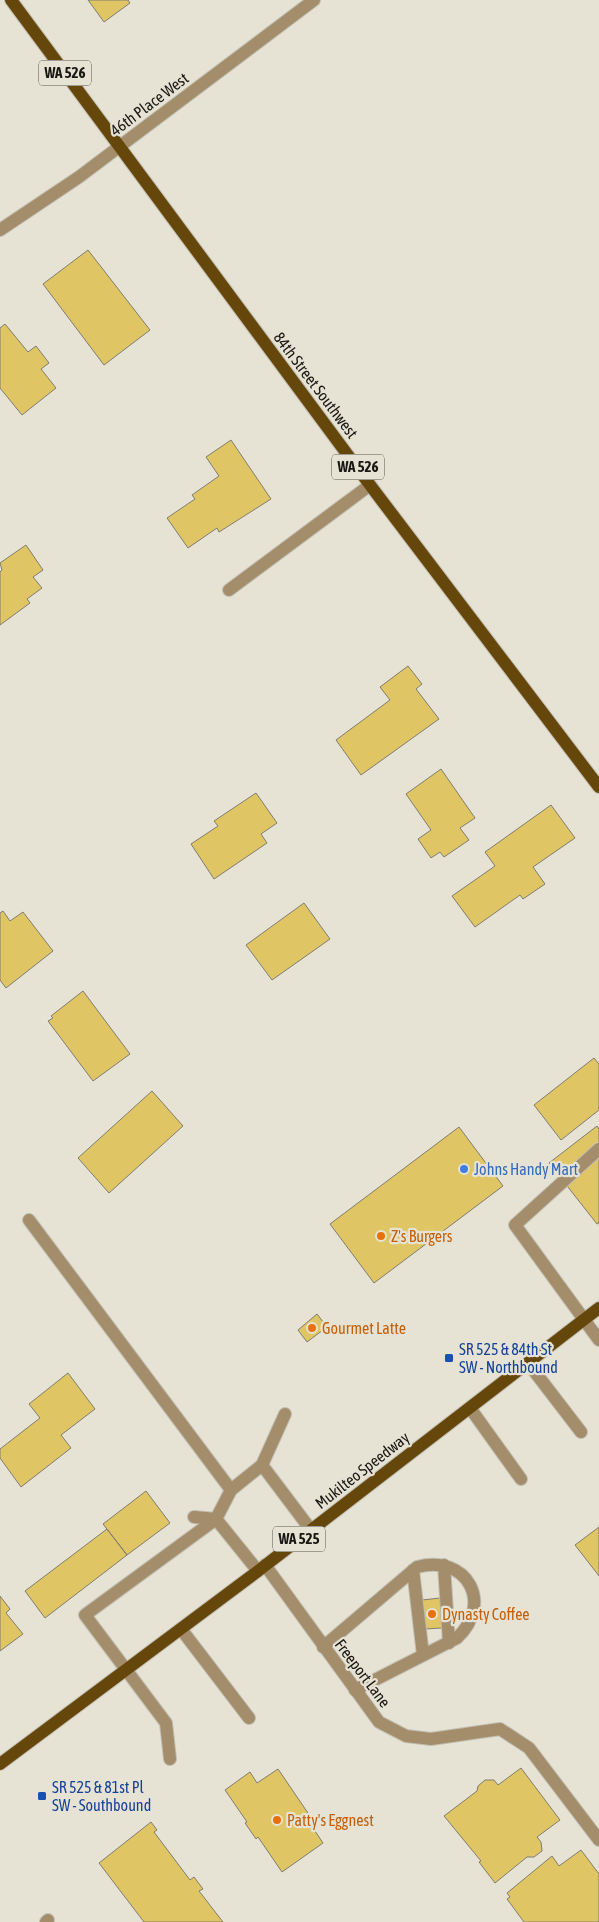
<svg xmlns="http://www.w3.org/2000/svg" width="599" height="1922" font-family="'Asap Condensed',sans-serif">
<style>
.building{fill:#e0c564;stroke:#807d70}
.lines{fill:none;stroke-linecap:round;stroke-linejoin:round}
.lane-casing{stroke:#c1beb2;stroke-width:14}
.street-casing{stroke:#c1beb2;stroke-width:14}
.primary-casing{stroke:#c1beb2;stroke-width:14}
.lane{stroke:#a38d6b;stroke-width:12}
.street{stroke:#a38d6b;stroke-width:12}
.primary{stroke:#66470b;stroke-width:12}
.shop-dot{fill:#3f7fe0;stroke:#e6e3d5;stroke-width:2}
.food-dot{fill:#e8710a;stroke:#e6e3d5;stroke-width:2}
.transit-dot{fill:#1a4fb4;stroke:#e6e3d5;stroke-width:2}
.labels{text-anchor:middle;stroke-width:4.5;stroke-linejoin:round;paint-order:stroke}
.shield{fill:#e6e3d5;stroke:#56554d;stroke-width:1}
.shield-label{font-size:15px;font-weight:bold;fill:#191813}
.street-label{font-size:16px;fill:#191813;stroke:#e6e3d5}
.shop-label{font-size:16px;fill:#366cbe;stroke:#e6e3d5;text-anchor:start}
.food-label{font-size:16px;fill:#c56008;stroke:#e6e3d5;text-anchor:start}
.transit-label{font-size:16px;fill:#164399;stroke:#e6e3d5;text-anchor:start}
</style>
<rect width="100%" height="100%" fill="#e6e3d5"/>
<!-- building -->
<path class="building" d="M88 0H128L130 3 104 22Z
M88 250 150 330 104 365 43 284Z
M5 324 28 352 36 346 49 363 41 369 56 388 22 415 0 388V328Z
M231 440 271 499 219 532 217 528 188 548 167 518 195 499 192 495 219 476 206 457Z
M26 545 43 570 33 577 42 588 27 599 30 603 0 625V572L2 570 0 563Z
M408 666 422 684 416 689 439 719 361 775 336 740 390 700 380 687Z
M441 769 475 818 460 828 469 840 444 857 440 852 431 858 418 839 431 830 406 794Z
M256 793 277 823 261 834 267 843 214 879 191 844 218 826 214 821Z
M551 805 575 838 533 867 545 884 523 899 520 895 475 927 452 896 495 866 485 852Z
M304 903 330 939 272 980 246 945Z
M3 911 10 921 23 912 53 951 6 988 0 980V913Z
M83 991 130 1054 93 1081 48 1021 53 1018 51 1016Z
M594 1058 599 1064V1110L561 1140 534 1105Z
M152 1091 183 1126 109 1193 78 1158Z
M597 1126 599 1129V1223L597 1224 549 1163Z
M459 1127 503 1186 374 1283 330 1224Z
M317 1314 327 1327 307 1342 298 1330Z
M68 1373 95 1409 61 1435 71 1448 21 1487 0 1458V1449L40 1418 29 1404Z
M146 1491 170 1523 127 1555 103 1524Z
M599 1527V1576L575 1545Z
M107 1529 127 1555 45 1618 25 1591Z
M0 1596 10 1609 6 1613 23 1634 0 1651Z
M440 1598 442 1628 425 1629 422 1600Z
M521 1768 560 1820 537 1837 541 1842 542 1851 534 1857H527L495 1883 479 1862 481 1861 444 1816 477 1791 478 1786 485 1780H494L498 1785Z
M278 1769 310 1816 307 1819 323 1843 282 1872 258 1837 256 1839 245 1823 247 1822 225 1790 250 1772 257 1783Z
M151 1822 157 1830 154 1832 190 1880 194 1877 203 1889 199 1891 223 1922H144L99 1863Z
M581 1850 599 1874V1922H524L507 1899 510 1897 507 1893 552 1856 559 1866Z"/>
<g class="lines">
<defs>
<path id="lane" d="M599 1149 515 1225 599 1340
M29 1220 231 1490 262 1465 311 1530
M528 1363 581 1432
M470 1408 521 1479
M262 1465 285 1414
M194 1517 216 1519 231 1490
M444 1565 449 1643
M413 1570 423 1655
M181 1629 249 1718
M323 1647 417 1567C467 1554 494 1603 457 1638L355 1690
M170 1759 166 1723 85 1615 216 1519 258 1571
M46 1922 48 1920"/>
<path id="street" d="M0 230 79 177 314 0
M229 590 370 485
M265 1565 379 1722 406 1736 431 1739 500 1729 529 1748 599 1840"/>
<path id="primary" d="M11 0 370 485 599 787
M0 1764 258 1571 599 1308"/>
</defs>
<!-- lane casing -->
<use href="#lane" class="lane-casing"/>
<!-- street casing -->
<use href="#street" class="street-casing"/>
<!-- primary casing -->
<use href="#primary" class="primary-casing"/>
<!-- lane -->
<use href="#lane" class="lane"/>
<!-- street -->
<use href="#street" class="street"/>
<!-- primary -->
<use href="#primary" class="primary"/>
</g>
<!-- markers -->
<circle class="shop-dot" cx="464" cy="1169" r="5"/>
<g class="food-dot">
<circle cx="381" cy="1236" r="5"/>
<circle cx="312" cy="1328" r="5"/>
<circle cx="432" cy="1614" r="5"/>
<circle cx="277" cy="1820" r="5"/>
</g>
<g class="transit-dot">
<rect x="444" y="1353" width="10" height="10" rx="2.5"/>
<rect x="37" y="1791" width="10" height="10" rx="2.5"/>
</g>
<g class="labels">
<!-- shield labels -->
<g class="shield">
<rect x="39" y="60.5" width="52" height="25" rx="4"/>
<rect x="332" y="454.5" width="52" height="25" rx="4"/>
<rect x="273" y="1526.5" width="52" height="25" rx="4"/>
</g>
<g class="shield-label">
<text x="65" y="78">WA 526</text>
<text x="358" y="472">WA 526</text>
<text x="299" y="1544">WA 525</text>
</g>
<!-- street labels -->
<g class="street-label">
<text transform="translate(149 104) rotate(-37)" y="6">46th Place West</text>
<text transform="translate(316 385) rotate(53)" y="6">84th Street Southwest</text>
<text transform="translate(362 1470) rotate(-38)" y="6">Mukilteo Speedway</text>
<text transform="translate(363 1673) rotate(53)" y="6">Freeport Lane</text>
</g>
<!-- shop labels -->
<g class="shop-label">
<text x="474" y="1175">Johns Handy Mart</text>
</g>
<!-- food labels -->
<g class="food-label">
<text x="391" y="1242">Z's Burgers</text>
<text x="322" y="1334">Gourmet Latte</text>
<text x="442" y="1620">Dynasty Coffee</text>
<text x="287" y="1826">Patty's Eggnest</text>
</g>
<!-- transit labels -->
<g class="transit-label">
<text x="459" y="1355">SR 525 &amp; 84th St<tspan x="459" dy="18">SW - Northbound</tspan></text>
<text x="52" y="1793">SR 525 &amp; 81st Pl<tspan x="52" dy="18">SW - Southbound</tspan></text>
</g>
</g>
</svg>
